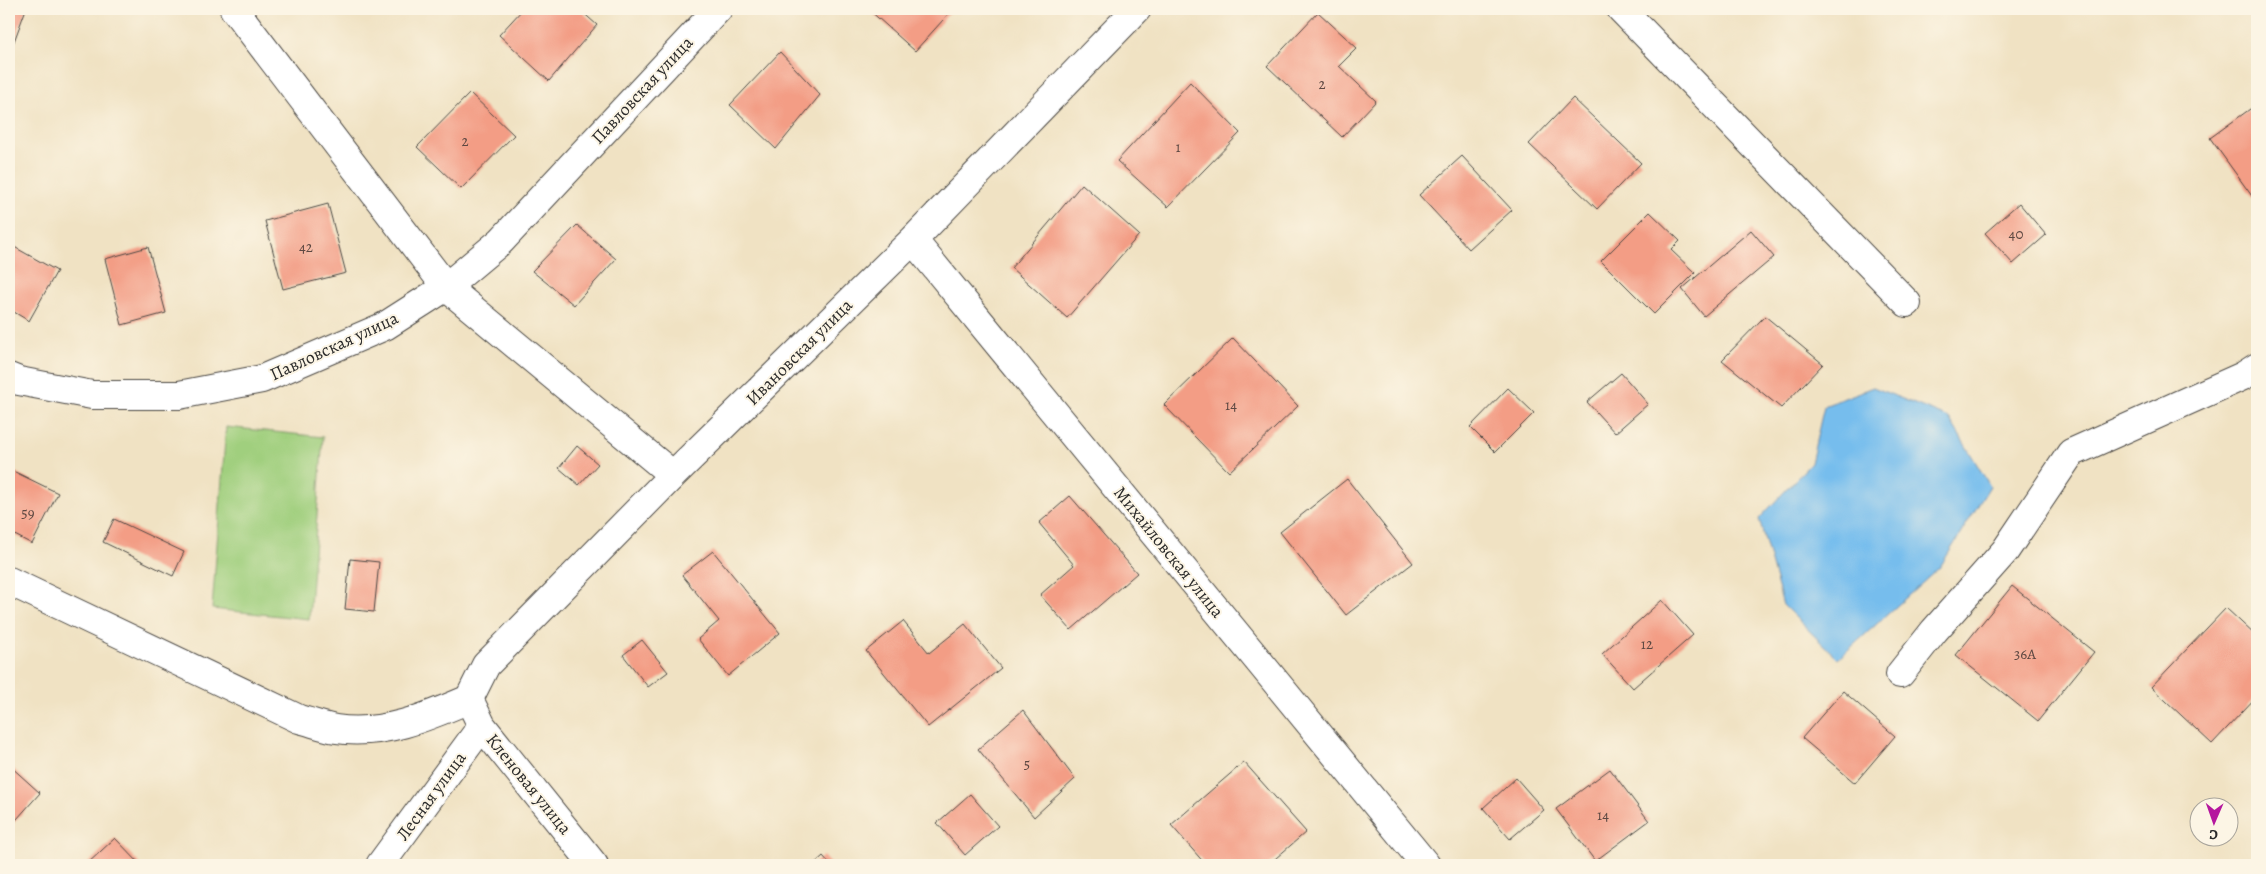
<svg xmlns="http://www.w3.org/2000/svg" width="2266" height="874" font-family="Alegreya,serif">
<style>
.green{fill:#a0cf7e;stroke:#667d54}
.water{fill:#76bded;stroke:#50748c}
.building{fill:#f39d85}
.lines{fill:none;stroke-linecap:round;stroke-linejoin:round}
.street-casing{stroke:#494642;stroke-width:30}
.street{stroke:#fff;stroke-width:28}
.labels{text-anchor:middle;stroke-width:4;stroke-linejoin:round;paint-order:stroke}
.number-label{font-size:15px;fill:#5d4842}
.street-label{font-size:18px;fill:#2b2b2b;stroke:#fcf5e5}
</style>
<rect width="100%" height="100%" fill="#fcf5e5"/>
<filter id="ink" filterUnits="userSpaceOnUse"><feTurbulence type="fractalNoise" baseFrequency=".02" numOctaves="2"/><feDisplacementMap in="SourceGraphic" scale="10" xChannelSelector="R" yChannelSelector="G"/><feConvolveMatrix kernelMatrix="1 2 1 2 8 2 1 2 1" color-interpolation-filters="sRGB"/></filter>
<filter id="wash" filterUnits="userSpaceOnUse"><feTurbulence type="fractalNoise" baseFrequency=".0096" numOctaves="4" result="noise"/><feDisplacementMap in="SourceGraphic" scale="20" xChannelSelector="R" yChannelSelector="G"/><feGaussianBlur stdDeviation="1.12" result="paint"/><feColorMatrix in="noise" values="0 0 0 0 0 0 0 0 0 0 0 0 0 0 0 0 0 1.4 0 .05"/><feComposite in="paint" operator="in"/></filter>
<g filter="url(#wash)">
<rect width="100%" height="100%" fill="#f0e2c3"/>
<!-- green -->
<path class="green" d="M226 427 323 437 309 619 212 609Z"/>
<!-- water -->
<path class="water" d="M1873 387 1949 418 1990 486 1940 567 1838 659 1783 605 1759 519 1811 463 1824 406Z"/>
<g id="blocks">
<!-- building -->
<path class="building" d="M9 9H26L9 55Z
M523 9H579L597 25 549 81 499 35Z
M868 9H953L915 51Z
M1318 12 1357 48 1339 66 1376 101 1342 137 1267 66Z
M780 52 820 95 776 149 730 105Z
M1190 82 1240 133 1168 207 1117 161Z
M470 93 514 135 461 189 417 147Z
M1573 98 1641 163 1597 209 1529 144Z
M2257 104V203L2210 138Z
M1462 156 1512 210 1469 249 1419 195Z
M1082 184 1139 235 1067 318 1011 268Z
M2019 203 2046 235 2013 264 1985 233Z
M328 204 346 273 283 289 265 221Z
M1650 212 1680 241 1671 250 1695 273 1654 314 1601 261Z
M577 225 616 259 574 305 532 271Z
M1751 230 1774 257 1704 316 1682 289Z
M9 244 57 271 29 321 9 309Z
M148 247 166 313 122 325 105 259Z
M1765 316 1823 364 1781 408 1722 360Z
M1233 338 1298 406 1229 472 1164 405Z
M1621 373 1648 404 1615 433 1587 402Z
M1508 388 1534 413 1495 452 1470 427Z
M577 446 598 464 579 485 559 468Z
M9 469 58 493 32 544 9 532Z
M1347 479 1413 563 1346 615 1280 532Z
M1070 496 1137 573 1071 630 1040 595 1074 565 1039 523Z
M114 519 184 552 173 576 103 542Z
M713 551 780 633 728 676 698 639 719 621 682 575Z
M350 559 379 562 374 612 345 609Z
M2012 586 2094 652 2038 721 1956 655Z
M1662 600 1693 635 1633 688 1602 654Z
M2226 608 2257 637V696L2212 744 2151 687Z
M903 621 929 653 965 624 1001 668 928 727 866 651Z
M642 640 668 672 648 687 623 655Z
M1843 691 1895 736 1855 783 1802 738Z
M1023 710 1075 779 1034 817 978 749Z
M1244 762 1306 832 1268 865H1206L1171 825Z
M9 765 40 793 9 828Z
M1610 769 1649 821 1595 861 1556 809Z
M1516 778 1544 810 1510 839 1483 808Z
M970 794 998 826 965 855 937 823Z
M115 838 141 865H86Z
M823 856 831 865H813Z"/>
</g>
</g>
<g filter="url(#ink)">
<use href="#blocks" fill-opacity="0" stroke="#494642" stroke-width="1"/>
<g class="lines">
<defs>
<path id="street" d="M234 9 446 287 673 475
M1621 9 1907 303
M913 240 1426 865
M9 377 19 381 92 395H179L262 379 385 326 446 287 501 241 718 9
M9 581 299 719C311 722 324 727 336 729 383 736 427 717 469 699
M1900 674 1934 631 2005 551 2071 453 2243 376 2257 367
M469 699 486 665 673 475 913 240 1137 9
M469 699 482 726 594 865
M380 865 482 726"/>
</defs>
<!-- street casing -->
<use href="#street" class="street-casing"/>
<!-- street -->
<use href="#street" class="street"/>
</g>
</g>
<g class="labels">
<!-- number labels -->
<g class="number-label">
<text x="1322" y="89">2</text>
<text x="465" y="146">2</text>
<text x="1178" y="152">1</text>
<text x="2016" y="239">40</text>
<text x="306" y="252">42</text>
<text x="1231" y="410">14</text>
<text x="28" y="518">59</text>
<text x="1647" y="649">12</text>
<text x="2025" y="659">36А</text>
<text x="1027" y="769">5</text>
<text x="1603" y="820">14</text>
</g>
<!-- street labels -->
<g class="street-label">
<text transform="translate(642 90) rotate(-47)" y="6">Павловская улица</text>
<text transform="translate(334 346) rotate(-25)" y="6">Павловская улица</text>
<text transform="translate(799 352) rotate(-45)" y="6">Ивановская улица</text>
<text transform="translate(1169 552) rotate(51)" y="6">Михайловская улица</text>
<text transform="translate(529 784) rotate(51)" y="6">Кленовая улица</text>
<text transform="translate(431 796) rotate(-54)" y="6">Лесная улица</text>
</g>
</g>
<!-- margin -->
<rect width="2266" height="874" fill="none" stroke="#fcf5e5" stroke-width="30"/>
<!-- north arrow -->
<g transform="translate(2214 822) rotate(182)"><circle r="24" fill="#fcf5e5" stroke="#a8a49b"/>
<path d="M0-4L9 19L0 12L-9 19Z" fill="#b5179e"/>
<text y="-8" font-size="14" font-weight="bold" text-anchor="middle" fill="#2b2b2b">С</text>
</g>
</svg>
